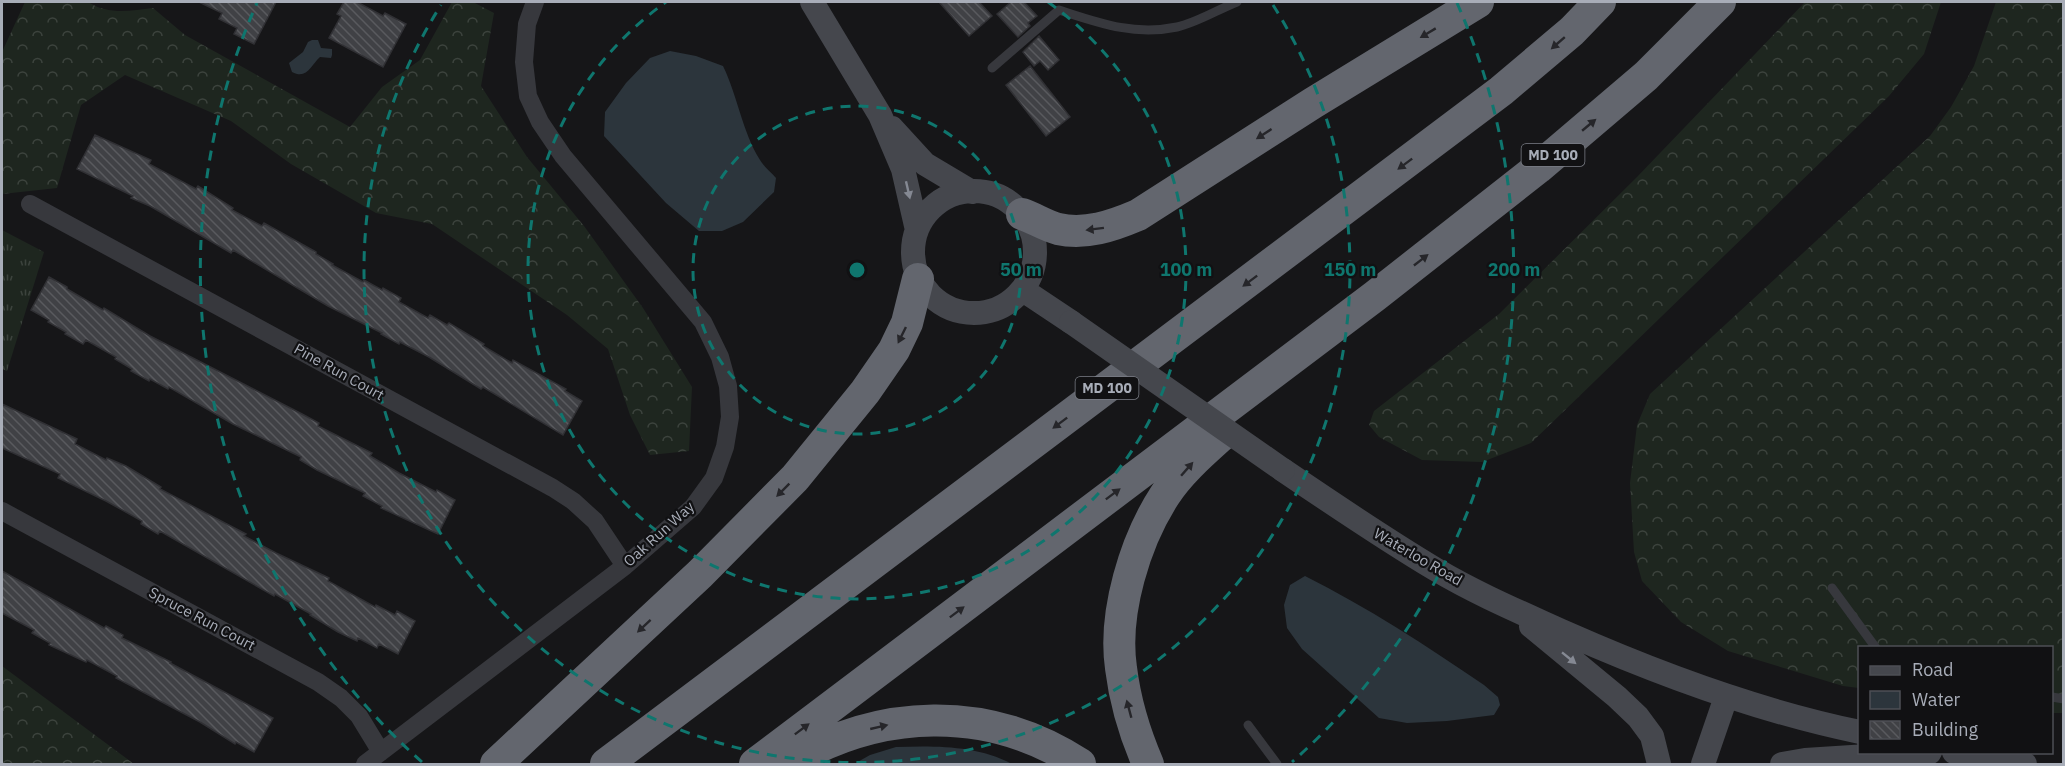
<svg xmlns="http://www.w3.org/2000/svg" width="2065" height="766" font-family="'IBM Plex Sans',sans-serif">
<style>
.grass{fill:url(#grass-tufts)}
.forest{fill:url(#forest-crowns)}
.water{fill:#2c353c}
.building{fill:url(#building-back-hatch);stroke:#303034;stroke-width:1.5}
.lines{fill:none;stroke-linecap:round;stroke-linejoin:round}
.lane{stroke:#37383d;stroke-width:9}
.street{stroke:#37383d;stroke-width:18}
.secondary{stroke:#45474d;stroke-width:24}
.highway{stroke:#63666e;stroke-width:32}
.secondary-bridge{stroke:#45474d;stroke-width:24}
.oneway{fill:#26262a}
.oneway2{fill:#858993}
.ring{fill:none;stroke:#0f766e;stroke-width:3;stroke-dasharray:10 8}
.labels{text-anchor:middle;stroke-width:4.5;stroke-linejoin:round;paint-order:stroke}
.shield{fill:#111113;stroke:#7b7e86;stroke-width:1.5}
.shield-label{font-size:14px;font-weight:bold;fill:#a8adb8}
.street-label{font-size:15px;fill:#a8adb8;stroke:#111113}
.centre{fill:#0f766e;stroke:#111113;stroke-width:3}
.ring-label{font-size:18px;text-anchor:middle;font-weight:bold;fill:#0f766e;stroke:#111113;stroke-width:4.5;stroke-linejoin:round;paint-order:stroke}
</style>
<defs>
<pattern id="grass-tufts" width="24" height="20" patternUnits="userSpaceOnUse" patternTransform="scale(1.5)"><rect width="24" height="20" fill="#1e261f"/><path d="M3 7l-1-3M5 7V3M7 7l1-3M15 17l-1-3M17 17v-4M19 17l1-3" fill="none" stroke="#3c433d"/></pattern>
<pattern id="forest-crowns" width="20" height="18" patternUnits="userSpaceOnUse" patternTransform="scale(1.5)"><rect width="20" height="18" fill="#1e261f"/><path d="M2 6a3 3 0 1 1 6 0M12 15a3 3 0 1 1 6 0" fill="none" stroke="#3c433d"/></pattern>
<pattern id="building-back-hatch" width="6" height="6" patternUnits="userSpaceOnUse" patternTransform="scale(1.5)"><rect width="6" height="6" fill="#404145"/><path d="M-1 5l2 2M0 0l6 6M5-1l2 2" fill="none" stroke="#595a5e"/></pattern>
</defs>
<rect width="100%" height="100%" fill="#161618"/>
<!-- grass -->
<path class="grass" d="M2 230 44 252 7 371 2 369Z"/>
<!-- forest -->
<path class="forest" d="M25 2H88C108 15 130 11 153 8L185 35 350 127 382 87 420 60 452 2H473L494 13 481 86 527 157 584 226 643 308 692 387 689 451 650 455 630 415 608 349 567 315 432 224 376 213 291 164 231 121 125 75 81 105 57 188 2 194V52Z
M1805 2H1941L1924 54 1889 96 1531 443 1482 462 1422 460 1379 437 1369 425 1374 411 1499 314 1637 177Z
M1996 2H2063V713H2052V648H1860L1859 688 1843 686 1728 651 1681 622 1642 581 1634 552 1630 483 1637 425 1650 394 1930 136 1951 107 1974 66Z
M2 666 134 764H2Z"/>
<!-- water -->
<path class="water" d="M312 40H318L321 48 332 49V55L331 58 320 57C311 65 307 80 292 72L289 63 303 52 308 42Z
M670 51 696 56 723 66C738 97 742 131 760 160 764 167 771 172 776 178L774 192 743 222 722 231H699L666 203 604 136 605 112 626 83 650 58Z
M1305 576C1367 607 1427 646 1484 685L1498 697 1500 705 1494 715 1447 721 1407 723 1379 718 1302 649 1287 628 1284 605 1290 585Z
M896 747C935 746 976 745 1012 764H854L870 755Z"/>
<!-- building -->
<path class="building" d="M199 2H276L254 44 234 34 237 28 219 19 222 13Z
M344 2H357L383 16 385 13 406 24 383 67 329 38 341 16 337 14Z
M939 2H979L992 16 969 36Z
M1011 2H1024L1037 16 1028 23 1030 26 1018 37 997 14Z
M1039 36 1059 60 1048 70 1040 61 1034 66 1023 52Z
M1030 66 1070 117 1046 136 1006 85Z
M95 135 151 160 149 164 196 189 198 186 233 208 232 210 262 226 264 223 316 252V254L333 264 332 265 363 282 364 280 382 290 383 288 401 298 399 302 428 318 430 315 447 325 449 323 484 344 483 346 512 363 513 360 566 389 565 391 582 401 563 435 483 387 481 389 429 357 400 342 399 344 381 334 382 333 328 306 233 250 231 253 150 206 131 198 133 196 77 169Z
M49 277 67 287V289L103 310 104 308 150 336 302 414 319 423 318 426 372 453 370 456 399 473 436 492 437 490 455 500 438 534 381 508 382 506 363 496 365 493 317 470 300 460 301 457 233 424 169 387 168 389 150 379 149 381 131 371 132 369 115 359 116 357 86 340 83 344 65 334 66 332 48 322 49 320 31 310Z
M2 404 77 439 75 444 106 460 107 458 126 466 161 487 160 489 246 534 244 536 276 553 329 578 328 581 375 607 376 605 395 615 397 611 415 621 398 654 379 644 377 648 358 638 357 641 338 632 310 615 311 614 275 594 274 596 160 531 158 534 141 524 142 521 106 501 58 478 60 474 2 448Z
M2 571 104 628 106 626 123 635 122 638 171 662 170 663 273 718 254 752 236 742 235 744 200 722 116 678 117 676 87 660 86 662 49 645 50 643 32 633 34 630 2 613Z"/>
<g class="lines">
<!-- lane -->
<path class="lane" d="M992 68 1059 10C1099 23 1134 36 1177 27 1196 23 1219 9 1237 2
M1832 588 1876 648
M2052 697 2064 699
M1248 725 1277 764"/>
<!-- street -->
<path class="street" d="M30 204 553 488 573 501 595 521 625 566
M2 511 318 682 341 698 359 716 381 752
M365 764 625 566 693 507 714 478 725 447 730 417 728 386 720 357 703 322 563 156 540 122 528 96 524 62 527 24 535 2"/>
<!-- secondary -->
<path class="secondary" d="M812 2 880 115 903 169 917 230
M892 128 925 164 972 192
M913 252a61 61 0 1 1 122 0a61 61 0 1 1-122 0Z
M1023 290 1071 322
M1283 470C1333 504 1383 538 1435 569 1477 594 1522 613 1566 633 1661 675 1758 711 1860 732
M1531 626 1617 697 1638 717 1652 736 1659 764
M1954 752 2025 764
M1703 764 1726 697
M1782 764 1805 760 1930 752"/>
<!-- highway -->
<path class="highway" d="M1022 214C1034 218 1046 226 1058 229 1086 235 1112 226 1138 215L1313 103 1478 2
M496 764 700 574 795 478 865 392 894 350 907 323 918 279
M606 764 1501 91 1572 31 1600 2
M755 764 1375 296 1538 168 1646 76 1720 2
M787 764C879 708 988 704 1080 764
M1148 764C1135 734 1125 701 1121 668 1113 613 1135 541 1165 495 1180 472 1202 453 1222 435"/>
<!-- secondary-bridge -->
<path class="secondary-bridge" d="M1071 322 1283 470"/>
</g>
<!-- one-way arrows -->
<defs><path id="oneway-solid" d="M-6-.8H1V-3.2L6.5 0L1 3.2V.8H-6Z" transform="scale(1.5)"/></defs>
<g class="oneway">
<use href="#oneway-solid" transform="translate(1428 33) rotate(149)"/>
<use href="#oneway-solid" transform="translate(1558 43) rotate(139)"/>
<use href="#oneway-solid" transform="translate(1589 125) rotate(-40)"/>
<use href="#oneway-solid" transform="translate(1264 134) rotate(147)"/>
<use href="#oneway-solid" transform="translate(1405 164) rotate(143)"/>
<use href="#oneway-solid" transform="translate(1095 229) rotate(173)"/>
<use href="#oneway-solid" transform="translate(1421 260) rotate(-38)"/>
<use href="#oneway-solid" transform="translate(1250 281) rotate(143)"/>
<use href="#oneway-solid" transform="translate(902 335) rotate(116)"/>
<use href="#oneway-solid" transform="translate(1060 423) rotate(143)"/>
<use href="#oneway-solid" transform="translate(1187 469) rotate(-49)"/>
<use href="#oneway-solid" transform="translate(783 490) rotate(135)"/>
<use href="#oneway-solid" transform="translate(1113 494) rotate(-37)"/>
<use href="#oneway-solid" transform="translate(957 612) rotate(-37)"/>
<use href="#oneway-solid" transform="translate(644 626) rotate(137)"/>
<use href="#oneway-solid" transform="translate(1129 709) rotate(-105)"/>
<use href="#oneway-solid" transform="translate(879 727) rotate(-13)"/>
<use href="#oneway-solid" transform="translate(802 729) rotate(-37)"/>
</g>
<g class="oneway2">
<use href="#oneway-solid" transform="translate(908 190) rotate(77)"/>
<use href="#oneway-solid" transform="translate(1569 658) rotate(39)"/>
</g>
<!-- distance rings -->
<g class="ring">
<circle cx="857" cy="270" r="164"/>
<path d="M1048 2A329 329 0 1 1 666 2"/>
<path d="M1273 5A493 493 0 1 1 441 5"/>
<path d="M422 762A657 657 0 0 1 257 3M1457 3A657 657 0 0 1 1292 762"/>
</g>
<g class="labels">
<!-- shield labels -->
<g class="shield">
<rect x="1521.5" y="144" width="63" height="22" rx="4.5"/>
<rect x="1075.5" y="377" width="63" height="22" rx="4.5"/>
</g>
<g class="shield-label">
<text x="1553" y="160">MD 100</text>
<text x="1107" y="393">MD 100</text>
</g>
<!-- street labels -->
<g class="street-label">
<text transform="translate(339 372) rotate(29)" y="5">Pine Run Court</text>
<text transform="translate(659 534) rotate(-42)" y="5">Oak Run Way</text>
<text transform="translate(1418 557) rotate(30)" y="5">Waterloo Road</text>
<text transform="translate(202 619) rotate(28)" y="5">Spruce Run Court</text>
</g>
</g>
<circle cx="857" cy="270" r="9" class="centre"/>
<g class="ring-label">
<text x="1021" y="276">50 m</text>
<text x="1186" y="276">100 m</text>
<text x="1350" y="276">150 m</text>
<text x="1514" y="276">200 m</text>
</g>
<!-- border -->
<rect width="2065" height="766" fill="none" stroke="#a8adb8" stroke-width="6"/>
<!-- legend -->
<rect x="1858" y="646" width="195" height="108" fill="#111113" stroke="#4d4f55" stroke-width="1.5"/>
<rect x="1870" y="666" width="30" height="9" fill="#45474d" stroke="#4d4f55" stroke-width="1.5"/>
<text x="1912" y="676" font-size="18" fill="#a8adb8">Road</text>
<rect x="1870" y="691" width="30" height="18" fill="#2c353c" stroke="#4d4f55" stroke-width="1.5"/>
<text x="1912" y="706" font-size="18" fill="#a8adb8">Water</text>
<rect x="1870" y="721" width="30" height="18" fill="url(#building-back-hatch)" stroke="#4d4f55" stroke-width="1.5"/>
<text x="1912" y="736" font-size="18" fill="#a8adb8">Building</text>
</svg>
